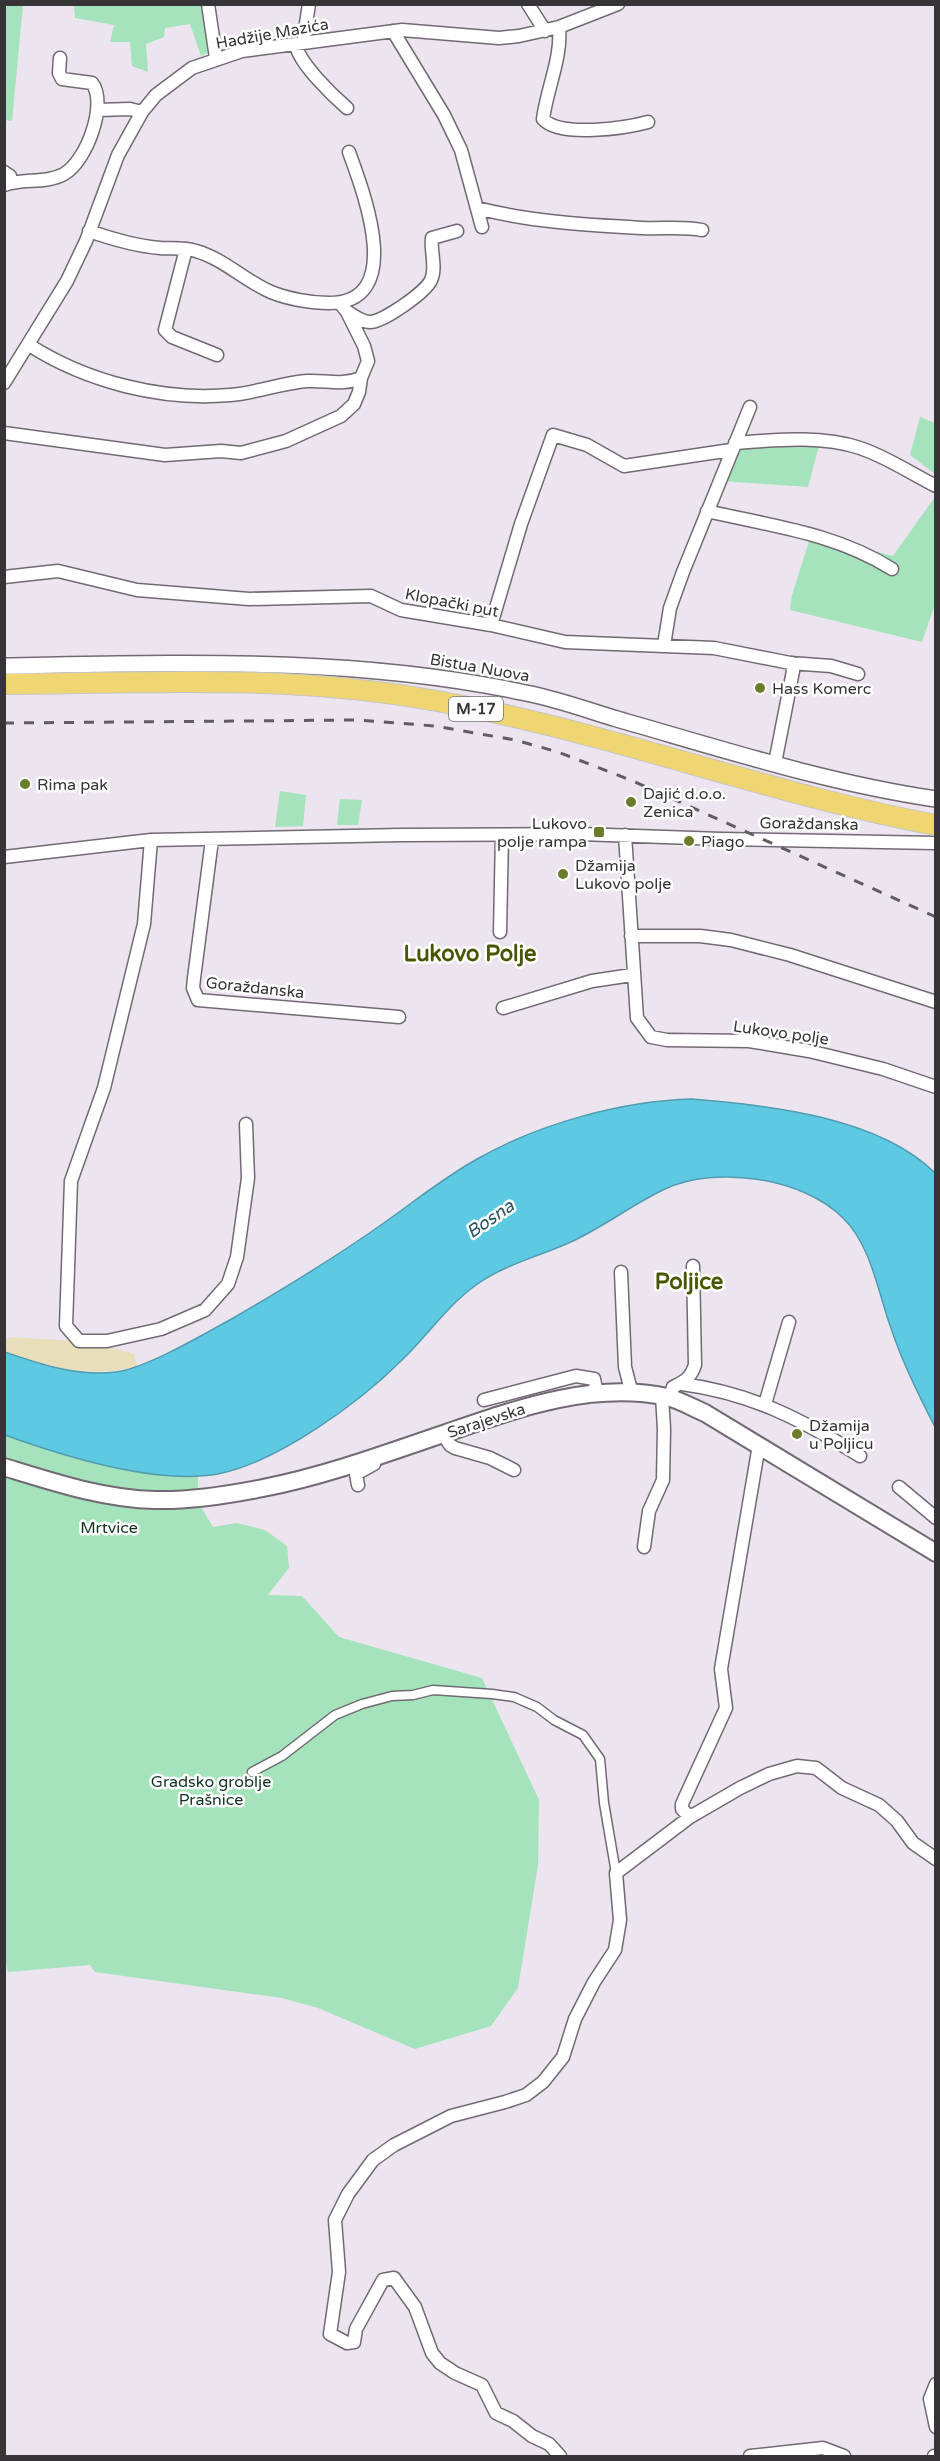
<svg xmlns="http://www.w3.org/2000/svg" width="940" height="2461" font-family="'Varela Round',sans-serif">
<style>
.green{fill:#a5e3bc}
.sand{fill:#e8deb9}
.water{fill:#5ec9e2;stroke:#529caf;stroke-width:1.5}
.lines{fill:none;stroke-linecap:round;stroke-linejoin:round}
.pedestrian-casing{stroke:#716a73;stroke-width:11}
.minor-casing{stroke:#716a73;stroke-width:15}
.tertiary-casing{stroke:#716a73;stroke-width:18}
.secondary-casing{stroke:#716a73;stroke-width:20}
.trunk-casing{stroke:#c7c6c7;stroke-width:22}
.pedestrian{stroke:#fff;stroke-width:8}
.minor{stroke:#fff;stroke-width:12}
.tertiary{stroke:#fff;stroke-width:15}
.secondary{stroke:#fff;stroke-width:16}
.trunk{stroke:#f0d673;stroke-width:20}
.rail{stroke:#605c62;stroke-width:3;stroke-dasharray:10 10;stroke-linecap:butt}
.poi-dot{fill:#6c7c2b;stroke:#fff;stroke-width:2}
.labels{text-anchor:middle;stroke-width:5;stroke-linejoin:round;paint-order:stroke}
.shield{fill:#fff;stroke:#737174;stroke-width:1.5}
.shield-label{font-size:15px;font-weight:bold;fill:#373438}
.street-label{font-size:16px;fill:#373438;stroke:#fff}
.poi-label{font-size:16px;fill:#373438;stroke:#fff;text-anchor:start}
.park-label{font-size:16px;fill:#103320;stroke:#fff}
.water-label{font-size:18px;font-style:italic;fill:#24535e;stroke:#fff}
.district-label{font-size:22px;font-weight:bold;fill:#485601;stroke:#fff}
</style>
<rect width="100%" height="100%" fill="#ece4ef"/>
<!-- green -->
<path class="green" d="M5 4 23 5 12 121 5 120Z
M192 4 207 6 213 50 201 56 190 24 165 28 164 37 146 44 148 72 132 66 130 42H110L114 25 75 18 74 5Z
M920 417 935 423V474L910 455Z
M758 442 819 446 808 487 721 481 740 446Z
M935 497V604L922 642 790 610 792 595 811 535 893 556Z
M280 791 306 795 303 826 275 827Z
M340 799 362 800 358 825H337Z
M5 1435C68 1458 130 1472 198 1476V1502L213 1527 237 1523 265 1530 287 1546 289 1568 268 1595 302 1596 339 1637 482 1678 539 1800 538 1865 518 1988 491 2026 415 2049 318 2008 282 1998 95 1972 90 1965 8 1972 4 1954Z"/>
<!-- sand -->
<path class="sand" d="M11 1337 92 1342 134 1354 137 1366C91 1379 49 1367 5 1352V1340Z"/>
<!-- water -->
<path class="water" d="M692 1099C768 1105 879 1117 935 1173V1427C919 1396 903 1364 892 1331 878 1294 872 1246 843 1218 804 1178 716 1165 665 1189 633 1204 605 1226 573 1241 541 1256 505 1264 476 1285 448 1305 427 1336 402 1360 359 1403 278 1462 218 1474 156 1485 63 1456 5 1435V1352C40 1364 77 1377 116 1372 147 1368 206 1333 235 1317 285 1288 334 1258 381 1225 414 1202 444 1177 479 1158 541 1123 622 1101 692 1099Z"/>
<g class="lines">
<defs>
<path id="pedestrian" d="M252 1772 282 1756 335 1715 362 1704 392 1696 413 1695 433 1690 492 1694 514 1697 537 1707 554 1720 583 1735 600 1759 604 1803 616 1873"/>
<path id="minor" d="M208 4 216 58
M528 4 545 31
M559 27C562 58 547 88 543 119 560 138 626 128 648 122
M393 31 444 115 461 150 482 227
M303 43 309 4
M296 45C299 63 332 95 347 108
M98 110 130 109 142 112
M4 172 10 176 11 183
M4 185C23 178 46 184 64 174 86 162 108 104 92 83L62 79 59 73 60 58
M477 208C531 222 587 225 642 228 663 229 682 226 702 230
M89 231C112 239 135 246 160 248 172 249 184 247 196 251 224 259 245 281 271 292 288 299 311 303 329 303 407 303 363 191 349 152
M186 249 165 330 172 337 217 355
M348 312C354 316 362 322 370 322 383 322 426 292 431 280 437 267 430 251 432 238L457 231
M29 345C87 382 162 401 230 395 256 393 281 383 307 381 326 380 342 386 361 378
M4 383 67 281 86 241 118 155 142 112 156 95 192 68 242 51 402 30 499 38 519 36 559 27 618 4
M4 433 165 455 221 451 241 453 286 441 341 416 354 404 359 392 361 378 368 361 364 346 347 312 340 303
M735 443C775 440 821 435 860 448 887 457 910 473 936 486
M707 511C771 526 835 533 892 569
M4 577 58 571 137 590 249 599 371 596 401 610 491 625 565 642 714 648 790 663 831 666 858 674
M491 625 521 524 553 435 587 445 624 466 731 450
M664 645 670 608 683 572 750 407
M775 763 793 671 792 663
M625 835 637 1018 651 1037 667 1040 749 1041 809 1051 883 1069 936 1087
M151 840 144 924 104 1088 71 1181 66 1326 79 1341H107L161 1329 205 1310 228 1284 237 1257 248 1178 246 1124
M212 840 194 978 193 988 198 1000 399 1017
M4 857 151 840 401 835 580 834 721 839 936 843
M500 932 502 835
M631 936H700L731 940 790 955 936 1002
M503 1008 592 981 632 975
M621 1272 625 1367 632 1394
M682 1384C751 1393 803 1420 860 1456
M670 1397 673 1387C685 1381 690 1379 695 1365L693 1266
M484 1400 576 1376 594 1379 597 1393
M765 1404 789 1322
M443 1434 450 1445 455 1448 490 1458 514 1470
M759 1445 721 1669 726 1708 682 1804V1809L690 1817 740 1788 769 1774 797 1766 816 1768 842 1788 879 1805 897 1821 913 1843 936 1859
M358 1485 356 1474 374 1464
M899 1487 936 1518
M644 1547 649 1511 663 1480 664 1429 662 1396
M936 2384 930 2399 936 2427
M560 2456 549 2444 532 2436 513 2421 496 2413 482 2385 455 2373 440 2363 432 2353 415 2307 394 2278 383 2280 356 2329 354 2342 347 2343 330 2334 339 2272 335 2220 348 2194 373 2160 394 2145 451 2116 505 2102 526 2095 543 2082 563 2057 575 2019 594 1982 615 1950 620 1920 616 1873 690 1817
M750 2456 823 2448 844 2456
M934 2456H936"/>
<path id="tertiary" d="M4 666C179 663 354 656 526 693 557 699 587 710 617 719 722 749 827 783 936 799"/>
<path id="secondary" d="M4 1467C53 1482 104 1499 155 1500 191 1501 228 1495 263 1488 325 1476 387 1453 446 1433 516 1409 592 1381 667 1397 680 1400 693 1408 705 1413L936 1553"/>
<path id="trunk" d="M4 684C140 683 279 675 413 697 591 725 759 792 936 825"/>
</defs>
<!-- pedestrian casing -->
<use href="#pedestrian" class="pedestrian-casing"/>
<!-- minor casing -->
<use href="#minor" class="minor-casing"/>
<!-- tertiary casing -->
<use href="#tertiary" class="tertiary-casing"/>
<!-- secondary casing -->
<use href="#secondary" class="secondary-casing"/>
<!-- trunk casing -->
<use href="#trunk" class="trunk-casing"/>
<!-- pedestrian -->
<use href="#pedestrian" class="pedestrian"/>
<!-- minor -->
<use href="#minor" class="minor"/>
<!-- tertiary -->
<use href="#tertiary" class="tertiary"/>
<!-- secondary -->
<use href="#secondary" class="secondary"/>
<!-- trunk -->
<use href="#trunk" class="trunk"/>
<!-- rail -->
<path class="rail" d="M4 723 358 720 435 726 515 740 558 752 633 781 936 917"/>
</g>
<!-- markers -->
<g class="poi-dot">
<circle cx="760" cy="688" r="6"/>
<circle cx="25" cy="784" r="6"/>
<circle cx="631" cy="802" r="6"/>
<rect x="593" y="826" width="12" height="12" rx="3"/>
<circle cx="689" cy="841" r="6"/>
<circle cx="563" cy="874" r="6"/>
<circle cx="797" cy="1434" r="6"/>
</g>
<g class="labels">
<!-- shield labels -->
<rect class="shield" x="449" y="697" width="54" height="24" rx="4.5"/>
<g class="shield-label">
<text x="476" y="714">M-17</text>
</g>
<!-- street labels -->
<g class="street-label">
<text transform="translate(272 33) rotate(-10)" y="6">Hadžije Mazića</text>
<text transform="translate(452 602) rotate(11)" y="6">Klopački put</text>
<text transform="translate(480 667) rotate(10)" y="6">Bistua Nuova</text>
<text transform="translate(809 823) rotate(1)" y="6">Goraždanska</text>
<text transform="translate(255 987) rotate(6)" y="6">Goraždanska</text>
<text transform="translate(781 1032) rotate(8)" y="6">Lukovo polje</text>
<text transform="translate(486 1420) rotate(-18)" y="6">Sarajevska</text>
</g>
<!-- poi labels -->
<g class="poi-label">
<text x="772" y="694">Hass Komerc</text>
<text x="37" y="790">Rima pak</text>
<text x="643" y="799">Dajić d.o.o.<tspan x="643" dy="18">Zenica</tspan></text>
<text x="587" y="829" text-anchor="end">Lukovo<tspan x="587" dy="18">polje rampa</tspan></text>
<text x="701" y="847">Piago</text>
<text x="575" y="871">Džamija<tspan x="575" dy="18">Lukovo polje</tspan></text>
<text x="809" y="1431">Džamija<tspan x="809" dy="18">u Poljicu</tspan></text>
</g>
<!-- park labels -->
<g class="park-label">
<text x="109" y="1533">Mrtvice</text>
<text x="211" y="1787">Gradsko groblje<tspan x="211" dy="18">Prašnice</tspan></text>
</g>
<!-- water labels -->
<g class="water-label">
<text transform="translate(490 1219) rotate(-35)" y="6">Bosna</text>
</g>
<!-- district labels -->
<g class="district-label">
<text x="470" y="961">Lukovo Polje</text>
<text x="689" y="1289">Poljice</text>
</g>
</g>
<!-- border -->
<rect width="940" height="2461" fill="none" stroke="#373438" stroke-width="12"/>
</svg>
